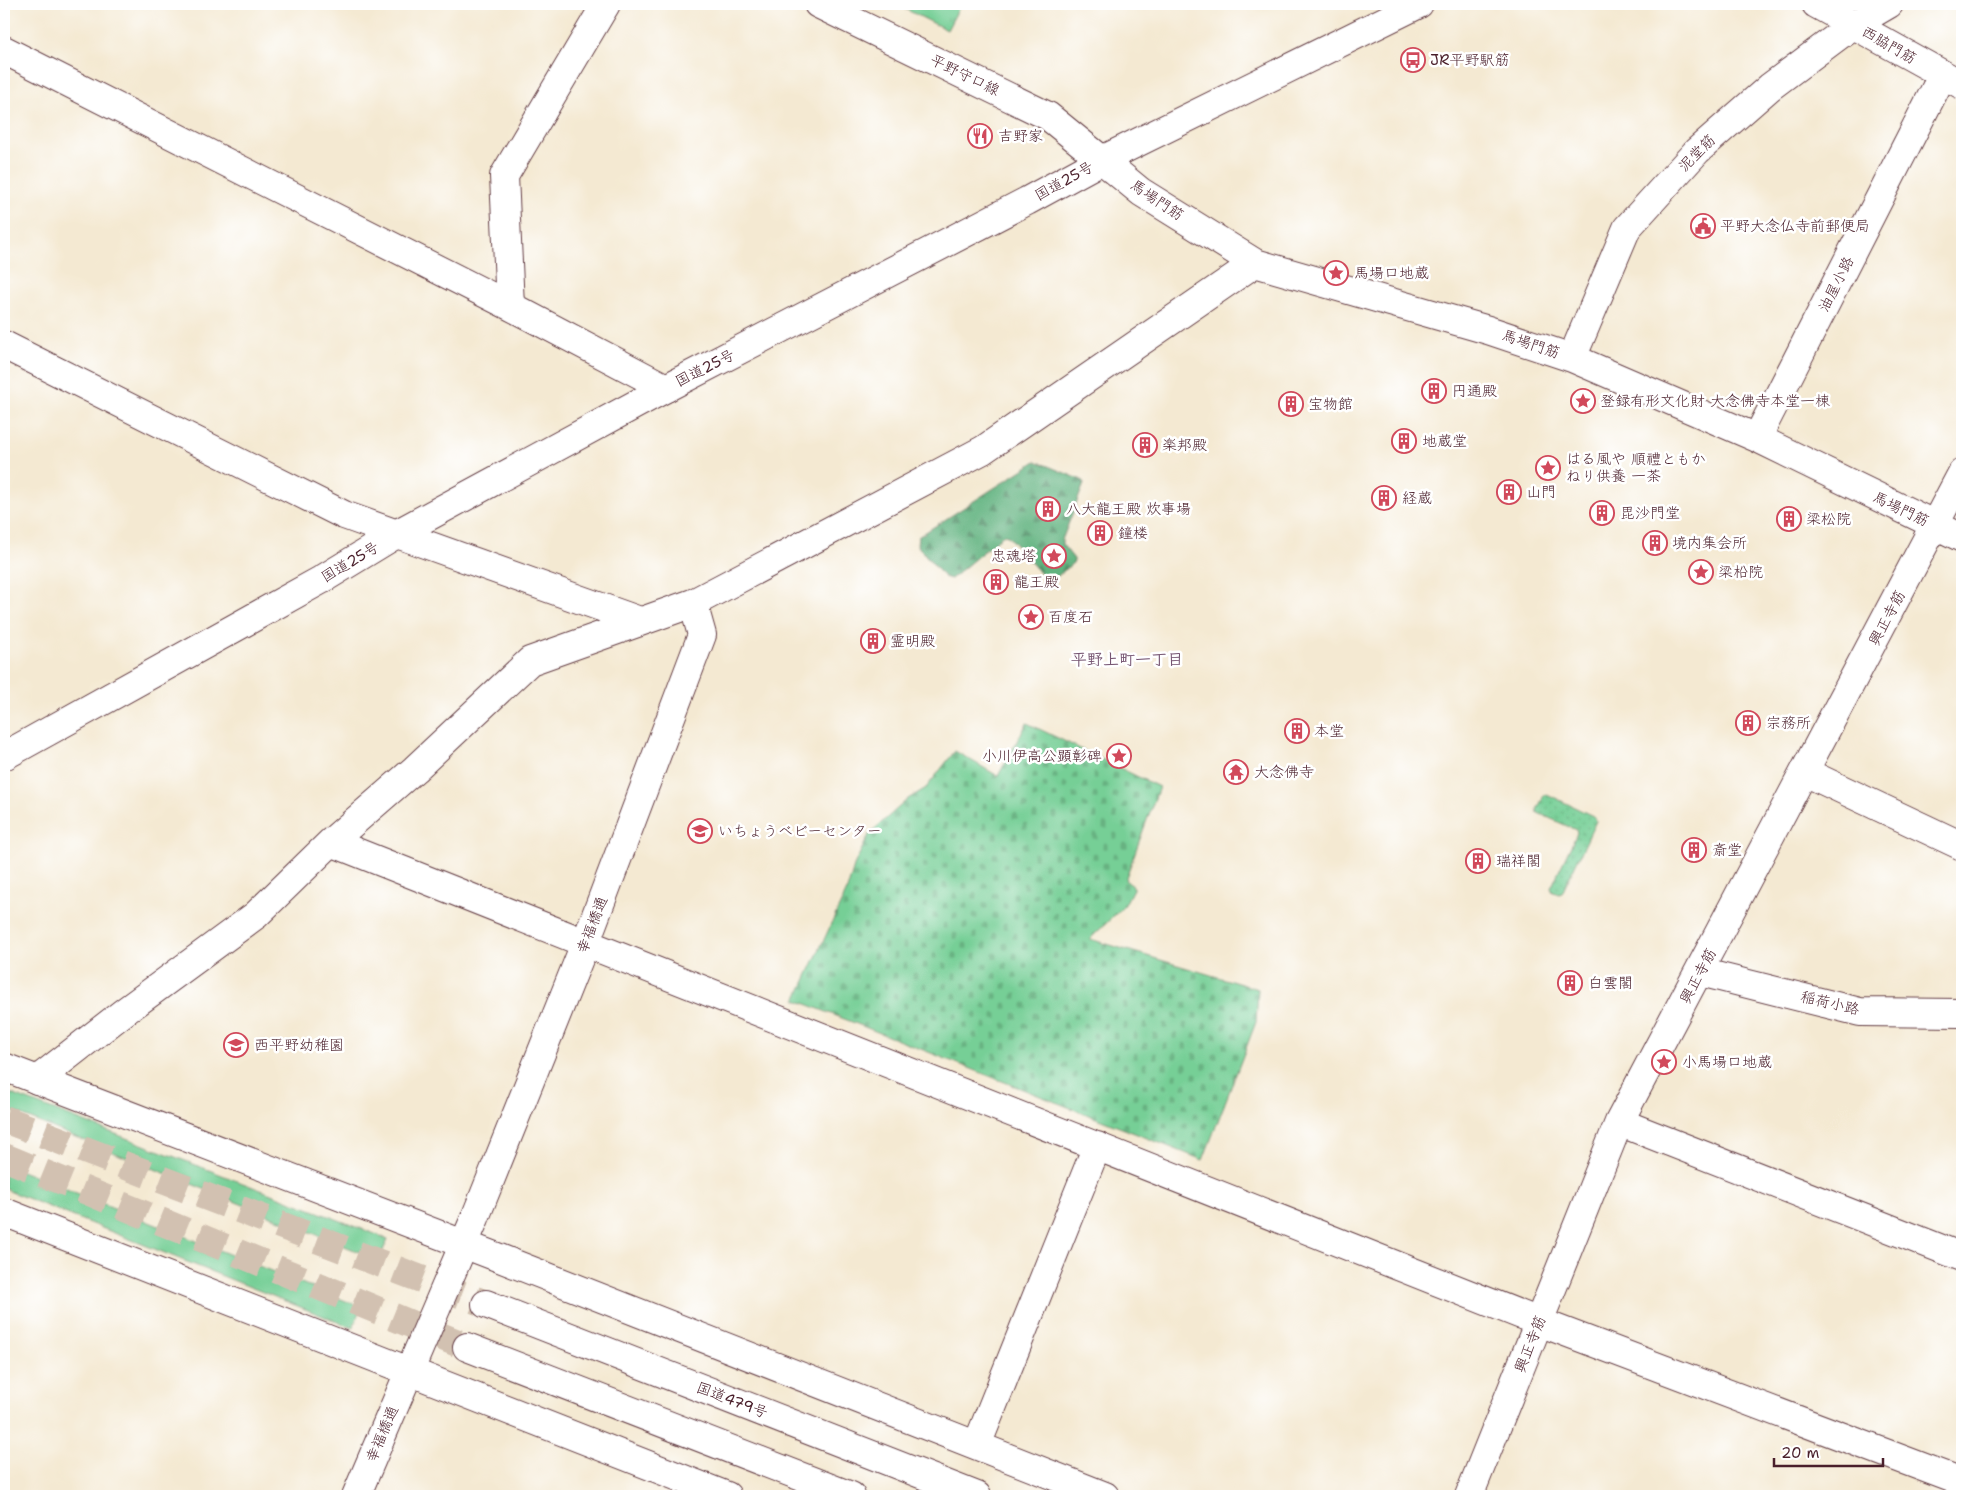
<svg xmlns="http://www.w3.org/2000/svg" width="1966" height="1500" font-family="'Shantell Sans','Klee One',sans-serif">
<style>
.grass{fill:#76cf96;stroke:#607760}
.forest{fill:url(#forest-firs);stroke:#556855}
.cemetery{fill:url(#cemetery-stones);stroke:#607760}
.park{fill:url(#park-tufts);stroke:#607760}
.garden{fill:url(#garden-dots);stroke:#607760}
.lines{fill:none;stroke-linecap:round;stroke-linejoin:round}
.highway-tunnel{stroke:#d2c1b1;stroke-width:28;stroke-dasharray:28 14;stroke-linecap:butt}
.street-casing{stroke:#643d44;stroke-width:30}
.secondary-casing{stroke:#643d44;stroke-width:30}
.highway-casing{stroke:#643d44;stroke-width:30}
.street{stroke:#fff;stroke-width:28}
.secondary{stroke:#fff;stroke-width:28}
.highway{stroke:#fff;stroke-width:28}
.labels{text-anchor:middle;stroke-width:5;stroke-linejoin:round;paint-order:stroke}
.street-label{font-size:15px;fill:#4a1f2b;stroke:#fff}
.poi-label{font-size:15px;fill:#4a1f2b;stroke:#fff;text-anchor:start}
.neighbourhood-label{font-size:16px;font-weight:bold;fill:#765572;stroke:#fff}
</style>
<defs>
<pattern id="forest-firs" width="22" height="20" patternUnits="userSpaceOnUse" patternTransform="scale(1.25)"><rect width="22" height="20" fill="#60b27f"/><path d="M5 1l3.5 6h-7zM16 11l3.5 6h-7z" fill="#519068"/></pattern>
<pattern id="cemetery-stones" width="16" height="16" patternUnits="userSpaceOnUse" patternTransform="scale(1.25)"><rect width="16" height="16" fill="#76cf96"/><path d="M2 7V4a2 2 0 0 1 4 0v3zM10 15v-3a2 2 0 0 1 4 0v3z" fill="#68b181"/></pattern>
<pattern id="park-tufts" width="24" height="20" patternUnits="userSpaceOnUse" patternTransform="scale(1.25)"><rect width="24" height="20" fill="#76cf96"/><path d="M3 7l-1-3M5 7V3M7 7l1-3M15 17l-1-3M17 17v-4M19 17l1-3" fill="none" stroke="#68b181"/></pattern>
<pattern id="garden-dots" width="8" height="8" patternUnits="userSpaceOnUse" patternTransform="scale(1.25)"><rect width="8" height="8" fill="#76cf96"/><path d="M2 2h.1M6 6h.1" fill="none" stroke="#68b181" stroke-width="1.8" stroke-linecap="round"/></pattern>
</defs>
<rect width="100%" height="100%" fill="#fff"/>
<filter id="ink" filterUnits="userSpaceOnUse"><feTurbulence type="fractalNoise" baseFrequency=".02" numOctaves="2"/><feDisplacementMap in="SourceGraphic" scale="10" xChannelSelector="R" yChannelSelector="G"/><feConvolveMatrix kernelMatrix="1 2 1 2 8 2 1 2 1" color-interpolation-filters="sRGB"/></filter>
<filter id="wash" filterUnits="userSpaceOnUse"><feTurbulence type="fractalNoise" baseFrequency=".0096" numOctaves="4" result="noise"/><feDisplacementMap in="SourceGraphic" scale="20" xChannelSelector="R" yChannelSelector="G"/><feGaussianBlur stdDeviation="1.12" result="paint"/><feColorMatrix in="noise" values="0 0 0 0 0 0 0 0 0 0 0 0 0 0 0 0 0 1.4 0 .05"/><feComposite in="paint" operator="in"/></filter>
<g filter="url(#wash)">
<rect width="100%" height="100%" fill="#f4e9d2"/>
<!-- grass -->
<path class="grass" d="M4 1091 388 1239 379 1260 4 1108Z
M4 1164 361 1307 353 1328 9 1191 4 1188Z"/>
<!-- forest -->
<path class="forest" d="M1036 461 1082 480 1084 484 1062 540V544L1074 559V562L1051 582 1047 581 1008 536 1003 535 951 579 944 577 917 545 918 537Z"/>
<!-- cemetery -->
<path class="cemetery" d="M1027 723 1159 787 1125 880 1134 887 1124 906 1090 939 1258 989 1256 1022 1203 1160 796 1000 847 890 855 863 870 833 908 799 926 788 955 751 998 776Z"/>
<!-- park -->
<path class="park" d="M895 4H961L947 30Z"/>
<!-- garden -->
<path class="garden" d="M1547 794 1595 817 1596 821 1562 893 1559 894 1553 892 1551 888 1577 833 1576 830 1538 813 1537 810 1544 795Z"/>
</g>
<g filter="url(#ink)">
<g class="lines">
<!-- highway-tunnel -->
<path class="highway-tunnel" d="M4 1119 486 1304
M4 1157 467 1347"/>
<defs>
<path id="street" d="M1816 4 1962 85
M4 50 510 306 666 388
M1102 160 1141 192 1255 263 1488 330 1572 358 1757 438 1962 538
M510 306 504 176 606 4
M4 345 344 515 640 621
M1572 358 1627 228 1697 151 1770 87 1853 25 1889 4
M1757 438 1942 76
M1805 772 1962 846
M331 842 1539 1322 1962 1482
M1700 972 1860 1012 1962 1013
M37 1080 124 1012 256 915 331 842 415 769 530 661 693 603 983 450 1255 263
M1619 1122 1962 1257
M977 1445 1097 1146
M356 1496 475 1218 585 944 702 635 693 603
M1469 1496 1619 1122 1962 473"/>
<path id="secondary" d="M818 4 1048 116 1102 160"/>
<path id="highway" d="M4 756 321 580 398 533 666 388 1027 201 1102 160 1419 4
M4 1067 497 1257 1105 1496
M4 1212 727 1496
M486 1304 977 1496
M467 1347 851 1496"/>
</defs>
<!-- street casing -->
<use href="#street" class="street-casing"/>
<!-- secondary casing -->
<use href="#secondary" class="secondary-casing"/>
<!-- highway casing -->
<use href="#highway" class="highway-casing"/>
<!-- street -->
<use href="#street" class="street"/>
<!-- secondary -->
<use href="#secondary" class="secondary"/>
<!-- highway -->
<use href="#highway" class="highway"/>
</g>
</g>
<!-- icons -->
<defs>
<symbol id="bus-ring" viewBox="-11 -11 22 22"><circle r="9.5" fill="#fff" stroke="#d1495b" stroke-width="1.5"/><path d="M-5-6H5V4H4V6H2V4H-2V6H-4V4H-5ZM-3.5-4V0h7V-4ZM-3.5 1.2v1.5H-2V1.2ZM2 1.2v1.5H3.5V1.2Z" fill="#d1495b"/></symbol>
<symbol id="restaurant-ring" viewBox="-11 -11 22 22"><circle r="9.5" fill="#fff" stroke="#d1495b" stroke-width="1.5"/><path d="M-5-6h1v4h1v-4h1v4h1v-4h1v5L-1.5 .5V6h-2V.5L-5-1ZM5-6V6H3V1.5H1.5Q1.5-4 5-6Z" fill="#d1495b"/></symbol>
<symbol id="civic-ring" viewBox="-11 -11 22 22"><circle r="9.5" fill="#fff" stroke="#d1495b" stroke-width="1.5"/><path d="M-.6-6.5H3V-4.5H.6V-3L4-1V1h2V6H-6V1h2V-1L-.6-3ZM-1.2 2.5V6h2.4V2.5Z" fill="#d1495b"/></symbol>
<symbol id="sight-ring" viewBox="-11 -11 22 22"><circle r="9.5" fill="#fff" stroke="#d1495b" stroke-width="1.5"/><path d="M0-6L1.8-2.2L6-1.7L2.9 1.2L3.7 5.4L0 3.3L-3.7 5.4L-2.9 1.2L-6-1.7L-1.8-2.2Z" fill="#d1495b"/></symbol>
<symbol id="building-ring" viewBox="-11 -11 22 22"><circle r="9.5" fill="#fff" stroke="#d1495b" stroke-width="1.5"/><path d="M-4-6H4V6H1V3H-1V6H-4ZM-2.5-4.3h1.7v1.8h-1.7ZM.8-4.3h1.7v1.8H.8ZM-2.5-1h1.7V.8h-1.7ZM.8-1h1.7V.8H.8Z" fill="#d1495b"/></symbol>
<symbol id="temple-ring" viewBox="-11 -11 22 22"><circle r="9.5" fill="#fff" stroke="#d1495b" stroke-width="1.5"/><path d="M0-6L5-2H3V0L6.5 2.5H4V6H1.5V3h-3V6H-4V2.5H-6.5L-3 0V-2H-5Z" fill="#d1495b"/></symbol>
<symbol id="school-ring" viewBox="-11 -11 22 22"><circle r="9.5" fill="#fff" stroke="#d1495b" stroke-width="1.5"/><path d="M0-5L7-2L0 1L-7-2ZM-4 1L0 2.5L4 1V4Q0 6-4 4Z" fill="#d1495b"/></symbol>
</defs>
<g fill-rule="evenodd">
<use href="#bus-ring" x="1399" y="46" width="28" height="28"/>
<use href="#restaurant-ring" x="966" y="122" width="28" height="28"/>
<use href="#civic-ring" x="1689" y="212" width="28" height="28"/>
<use href="#sight-ring" x="1322" y="259" width="28" height="28"/>
<use href="#building-ring" x="1420" y="377" width="28" height="28"/>
<use href="#sight-ring" x="1569" y="387" width="28" height="28"/>
<use href="#building-ring" x="1277" y="390" width="28" height="28"/>
<use href="#building-ring" x="1390" y="427" width="28" height="28"/>
<use href="#building-ring" x="1131" y="431" width="28" height="28"/>
<use href="#sight-ring" x="1534" y="454" width="28" height="28"/>
<use href="#building-ring" x="1495" y="478" width="28" height="28"/>
<use href="#building-ring" x="1370" y="484" width="28" height="28"/>
<use href="#building-ring" x="1034" y="495" width="28" height="28"/>
<use href="#building-ring" x="1588" y="499" width="28" height="28"/>
<use href="#building-ring" x="1775" y="505" width="28" height="28"/>
<use href="#building-ring" x="1086" y="519" width="28" height="28"/>
<use href="#building-ring" x="1641" y="529" width="28" height="28"/>
<use href="#sight-ring" x="1040" y="542" width="28" height="28"/>
<use href="#sight-ring" x="1687" y="558" width="28" height="28"/>
<use href="#building-ring" x="982" y="568" width="28" height="28"/>
<use href="#sight-ring" x="1017" y="603" width="28" height="28"/>
<use href="#building-ring" x="859" y="627" width="28" height="28"/>
<use href="#building-ring" x="1734" y="709" width="28" height="28"/>
<use href="#building-ring" x="1283" y="717" width="28" height="28"/>
<use href="#sight-ring" x="1105" y="742" width="28" height="28"/>
<use href="#temple-ring" x="1222" y="758" width="28" height="28"/>
<use href="#school-ring" x="686" y="817" width="28" height="28"/>
<use href="#building-ring" x="1680" y="836" width="28" height="28"/>
<use href="#building-ring" x="1464" y="847" width="28" height="28"/>
<use href="#building-ring" x="1556" y="969" width="28" height="28"/>
<use href="#school-ring" x="222" y="1031" width="28" height="28"/>
<use href="#sight-ring" x="1650" y="1048" width="28" height="28"/>
</g>
<g class="labels">
<!-- street labels -->
<g class="street-label">
<text transform="translate(1889 45) rotate(30)" y="5">西脇門筋</text>
<text transform="translate(965 75) rotate(26)" y="5">平野守口線</text>
<text transform="translate(1697 153) rotate(-45)" y="5">泥堂筋</text>
<text transform="translate(1064 181) rotate(-29)" y="5">国道25号</text>
<text transform="translate(1157 200) rotate(34)" y="5">馬場門筋</text>
<text transform="translate(1836 284) rotate(-63)" y="5">油屋小路</text>
<text transform="translate(1531 344) rotate(19)" y="5">馬場門筋</text>
<text transform="translate(705 368) rotate(-27)" y="5">国道25号</text>
<text transform="translate(1901 509) rotate(26)" y="5">馬場門筋</text>
<text transform="translate(350 562) rotate(-31)" y="5">国道25号</text>
<text transform="translate(1887 618) rotate(-62)" y="5">興正寺筋</text>
<text transform="translate(592 925) rotate(-69)" y="5">幸福橋通</text>
<text transform="translate(1698 976) rotate(-62)" y="5">興正寺筋</text>
<text transform="translate(1830 1003) rotate(13)" y="5">稲荷小路</text>
<text transform="translate(1530 1344) rotate(-68)" y="5">興正寺筋</text>
<text transform="translate(732 1400) rotate(21)" y="5">国道479号</text>
<text transform="translate(382 1434) rotate(-67)" y="5">幸福橋通</text>
</g>
<!-- poi labels -->
<g class="poi-label">
<text x="1430" y="65">JR平野駅筋</text>
<text x="998" y="141">吉野家</text>
<text x="1720" y="231">平野大念仏寺前郵便局</text>
<text x="1354" y="278">馬場口地蔵</text>
<text x="1452" y="396">円通殿</text>
<text x="1600" y="406">登録有形文化財 大念佛寺本堂一棟</text>
<text x="1308" y="409">宝物館</text>
<text x="1422" y="446">地蔵堂</text>
<text x="1162" y="450">楽邦殿</text>
<text x="1566" y="464">はる風や 順禮ともか<tspan x="1566" dy="17">ねり供養 一茶</tspan></text>
<text x="1526" y="497">山門</text>
<text x="1402" y="503">経蔵</text>
<text x="1066" y="514">八大龍王殿 炊事場</text>
<text x="1620" y="518">毘沙門堂</text>
<text x="1806" y="524">梁松院</text>
<text x="1118" y="538">鐘楼</text>
<text x="1672" y="548">境内集会所</text>
<text x="1036" y="561" text-anchor="end">忠魂塔</text>
<text x="1718" y="577">梁柗院</text>
<text x="1014" y="587">龍王殿</text>
<text x="1048" y="622">百度石</text>
<text x="890" y="646">霊明殿</text>
<text x="1766" y="728">宗務所</text>
<text x="1314" y="736">本堂</text>
<text x="1102" y="761" text-anchor="end">小川伊高公顕彰碑</text>
<text x="1254" y="777">大念佛寺</text>
<text x="718" y="836">いちょうベビーセンター</text>
<text x="1712" y="855">斎堂</text>
<text x="1496" y="866">瑞祥閣</text>
<text x="1588" y="988">白雲閣</text>
<text x="254" y="1050">西平野幼稚園</text>
<text x="1682" y="1067">小馬場口地蔵</text>
</g>
<!-- neighbourhood labels -->
<g class="neighbourhood-label">
<text x="1127" y="665">平野上町一丁目</text>
</g>
</g>
<!-- margin -->
<rect width="1966" height="1500" fill="none" stroke="#fff" stroke-width="20"/>
<!-- scale -->
<path d="M1774 1458v8h109v-8" fill="none" stroke="#4a1f2b" stroke-width="2.5"/>
<text x="1781" y="1458" font-size="15" fill="#4a1f2b" stroke="#ffffff" stroke-width="4" paint-order="stroke">20 m</text>
</svg>
